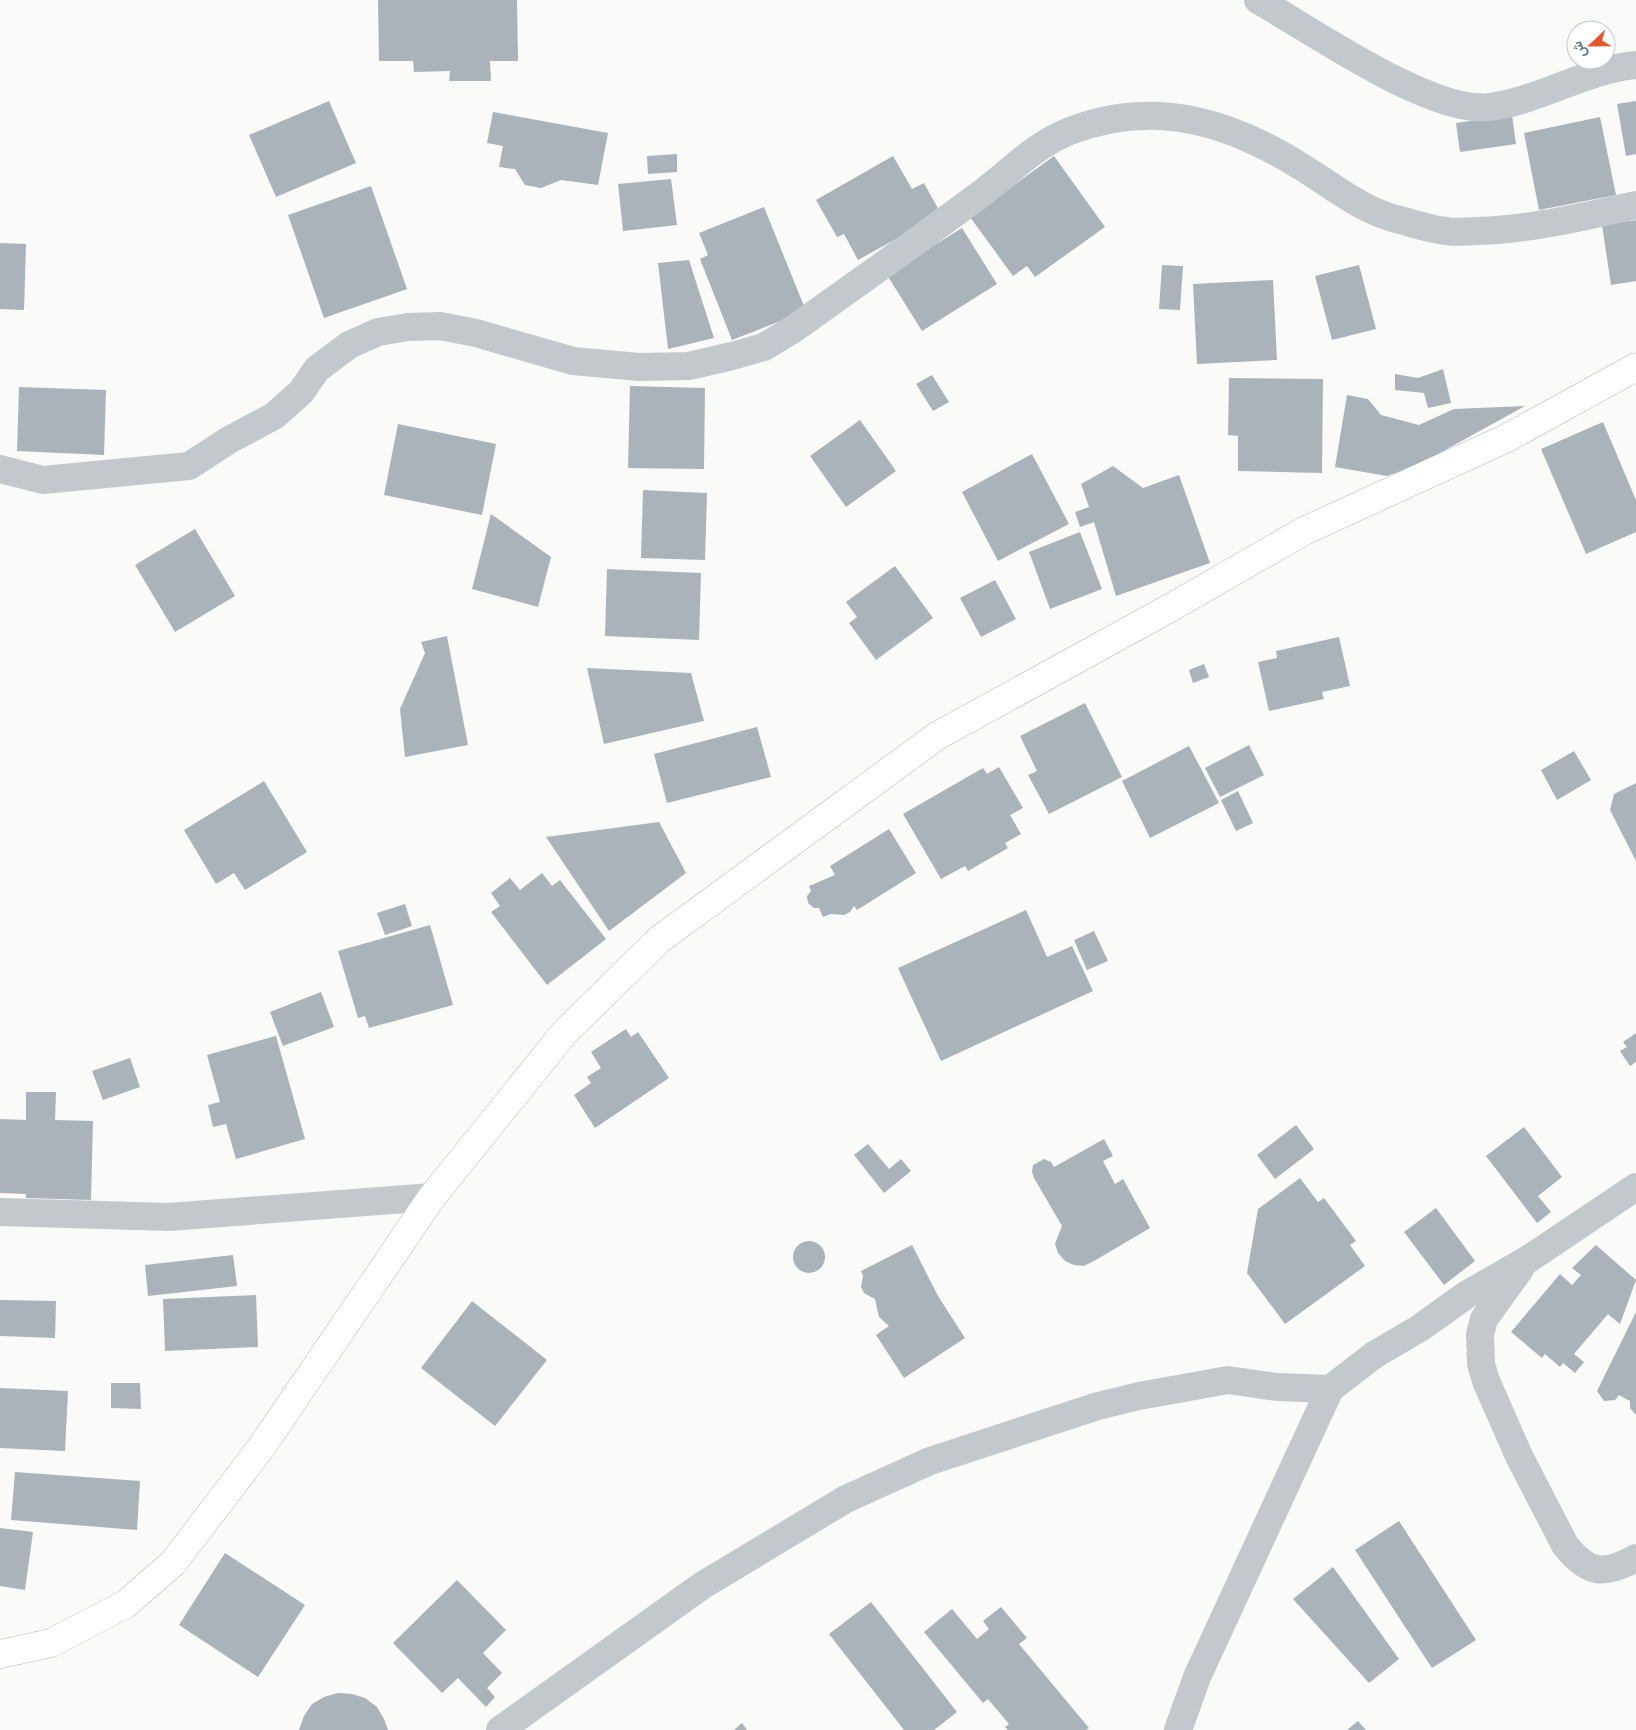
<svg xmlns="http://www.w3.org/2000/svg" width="1636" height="1730" font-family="Roboto,Vazirmatn,sans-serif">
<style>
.building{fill:#aab3b9}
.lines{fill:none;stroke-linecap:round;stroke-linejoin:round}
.major-casing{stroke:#b5babe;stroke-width:29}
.minor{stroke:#c3c8cc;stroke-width:28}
.major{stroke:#fff;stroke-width:28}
</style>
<rect width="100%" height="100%" fill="#fafaf8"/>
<!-- building -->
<path class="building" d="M378 0H517L518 61H490L491 81H449L450 71 414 72 413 61H379Z
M329 101 356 163 276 197 249 135Z
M1636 101V154L1626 156 1617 104Z
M493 112 608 133 598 185 561 180 541 188 525 185 515 169 499 167 503 146 487 143Z
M1512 115 1516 144 1460 152 1456 123Z
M1600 117 1616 195 1539 210 1524 133Z
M677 154V172L648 174 647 156Z
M893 156 912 189 924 183 941 214 858 260 844 234 837 237 816 200Z
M1054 156 1105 227 1035 277 1027 266 1013 276 970 217Z
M671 179 677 225 623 231 618 184Z
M371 186 407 289 324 318 288 215Z
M764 207 806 311 732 340 700 259 708 255 699 233Z
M1636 220V281L1611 285 1602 225Z
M962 228 997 284 922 331 887 275Z
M0 243 26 244 24 310 0 309Z
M689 260 714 338 668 349 658 263Z
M1162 265 1183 266 1180 310 1159 309Z
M1359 265 1376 329 1332 340 1315 276Z
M1273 280 1277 360 1197 364 1193 284Z
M1443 369 1451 403 1428 408 1424 393 1395 390V374L1418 378Z
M932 375 949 402 933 411 916 384Z
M1229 378 1323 379 1322 473 1238 471V436L1228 435Z
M630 386 705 388 704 469 628 468Z
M19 387 106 390 104 455 17 451Z
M1347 395 1368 399 1381 415 1419 425 1454 409 1525 406 1418 465 1387 476 1335 467Z
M860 420 896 471 846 507 810 456Z
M1603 422 1636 500V532L1586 554 1541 449Z
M398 424 496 444 482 515 384 495Z
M1032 454 1069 524 998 561 962 492Z
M1113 466 1143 488 1179 475 1210 563 1116 596 1094 522 1080 527 1075 512 1089 507 1081 484Z
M643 490 707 493 705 560 641 558Z
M491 514 551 557 538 607 472 589Z
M195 529 235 596 175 632 135 565Z
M1080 532 1102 589 1050 609 1029 552Z
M895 566 933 618 876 660 849 623 857 617 846 602Z
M607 569 701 573 699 640 605 636Z
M995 580 1016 619 981 637 960 598Z
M447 636 468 745 405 757 400 709 425 653 421 642Z
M1339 637 1350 686 1322 692 1324 699 1269 711 1258 662 1277 658 1276 651Z
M1204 664 1209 677 1193 683 1189 670Z
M587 668 691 673 704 721 604 744Z
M1085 703 1122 777 1049 814 1028 775 1037 771 1020 736Z
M757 727 771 777 667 803 654 754Z
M1249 745 1264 775 1220 797 1205 768Z
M1189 746 1219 803 1150 838 1122 781Z
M1574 751 1591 780 1557 800 1541 770Z
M999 767 1023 808 1010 815 1021 834 1005 843 1008 848 968 871 965 866 941 879 903 814 983 768 987 774Z
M264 781 307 852 245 890 234 873 216 884 184 830Z
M1636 783V861L1610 810 1614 794Z
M1238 791 1253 823 1236 831 1221 800Z
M659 822 686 873 609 931 546 837Z
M889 829 916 873 857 910 854 906 850 912 844 915 831 914 823 917 819 908H814L808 903 807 896 811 891 809 886 835 875 830 866Z
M542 873 552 886 560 880 606 939 547 985 491 912 500 906 491 893 510 878 520 890Z
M405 904 412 926 385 935 377 913Z
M1026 910 1047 957 1072 946 1093 991 941 1061 898 968Z
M430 925 453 1005 369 1028 365 1016 358 1018 338 951Z
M1094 931 1108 961 1087 970 1074 940Z
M321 992 334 1027 283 1046 270 1012Z
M626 1029 631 1037 638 1032 669 1078 595 1128 574 1095 591 1083 587 1077 601 1068 591 1052Z
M1636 1033V1062L1630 1066 1620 1051 1627 1047 1623 1042Z
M276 1036 305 1139 236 1159 226 1124 213 1127 208 1105 220 1102 207 1055Z
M130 1058 140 1087 103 1100 92 1071Z
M26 1092H56L55 1120 93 1121 91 1200 26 1198V1194L0 1193V1119L26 1120Z
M1296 1125 1314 1149 1275 1179 1257 1155Z
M1524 1127 1562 1177 1538 1196 1551 1212 1537 1223 1486 1156Z
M1104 1139 1113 1156 1103 1161 1115 1184 1123 1179 1150 1228 1094 1261 1084 1266 1074 1265 1065 1261 1058 1253 1055 1244 1062 1226 1034 1178 1032 1172 1033 1165 1044 1159 1051 1162 1054 1167Z
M868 1144 889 1169 901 1159 911 1171 884 1193 854 1155Z
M1300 1178 1318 1202 1324 1198 1356 1241 1350 1245 1365 1266 1285 1324 1247 1273 1258 1209Z
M1436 1208 1475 1261 1444 1285 1404 1232Z
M793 1257a16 16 0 1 1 32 0a16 16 0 1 1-32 0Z
M912 1245 938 1296 965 1338 904 1378 876 1335 889 1326 879 1317 875 1299 864 1293 861 1287 863 1276 861 1271Z
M1596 1245 1636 1280 1620 1324 1608 1314 1574 1354 1584 1362 1575 1373 1563 1363 1560 1367 1545 1354 1542 1358 1511 1332 1560 1274 1572 1285 1581 1275 1572 1268Z
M233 1255 237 1286 148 1296 145 1265Z
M256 1295 258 1347 165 1351 163 1299Z
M0 1300 56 1301 55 1338 0 1336Z
M472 1301 547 1360 495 1426 421 1368Z
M1636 1312V1415L1630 1408V1401L1619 1395 1615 1400 1604 1401 1597 1391Z
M111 1383H140L141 1409 111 1408Z
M0 1388 68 1391 65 1451 0 1448Z
M15 1472 140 1481 137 1530 11 1520Z
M1399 1521 1476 1640 1432 1668 1355 1550Z
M0 1528 33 1532 25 1590 0 1586Z
M225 1553 305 1605 258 1677 179 1625Z
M1333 1567 1399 1659 1369 1683 1293 1599Z
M457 1580 506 1630 483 1653 502 1673 487 1688 495 1697 486 1707 458 1678 442 1693 393 1643Z
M871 1602 957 1712 934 1730H904L829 1634Z
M1001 1607 1027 1638 1019 1644 1089 1728 1086 1730H1008L1005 1727 1009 1724 988 1699 983 1703 924 1632 952 1609 977 1639 989 1629 983 1621Z
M338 1693 352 1694 365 1698 377 1707 384 1719 388 1730H299L304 1716 312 1704 324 1697Z
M1358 1721 1366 1730H1347Z
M742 1723 747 1730H734Z"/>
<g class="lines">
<defs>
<path id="major" d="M0 1654 51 1643 126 1604 173 1563 260 1449 432 1197 565 1032 660 939 937 736 1170 608 1304 531 1507 438 1636 367"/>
</defs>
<!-- major casing -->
<use href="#major" class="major-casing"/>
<!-- minor -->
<path class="minor" d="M1258 0C1311 30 1432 115 1490 107 1541 100 1585 70 1636 65
M0 469 43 480 189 466 229 440 274 416 301 392 317 369 349 345 378 332 408 327 440 326 476 333 573 361 639 367 689 366 732 356 764 347 795 328C856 284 918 241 978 196 1008 174 1034 145 1070 131 1155 98 1231 122 1305 169 1335 188 1365 212 1400 220 1415 224 1430 229 1446 231 1456 233 1468 231 1478 231 1532 229 1584 217 1636 205
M0 1212 169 1217 432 1197
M1520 1269 1484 1319 1480 1334 1481 1364 1486 1381 1519 1456 1565 1545C1588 1574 1604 1576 1636 1558
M500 1730 703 1585 846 1499 930 1461 1098 1406 1139 1396 1228 1380 1277 1387 1330 1389 1374 1355 1420 1328 1466 1295 1527 1260 1636 1187
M1178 1730 1197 1677 1330 1389"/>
<!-- major -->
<use href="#major" class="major"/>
</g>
<!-- north arrow -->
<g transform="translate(1591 45) rotate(248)"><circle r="24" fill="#ffffff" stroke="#c1c8cd"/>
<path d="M0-4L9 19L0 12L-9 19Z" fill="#e4572e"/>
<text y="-8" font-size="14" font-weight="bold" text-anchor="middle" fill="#657683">ش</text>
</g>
</svg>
